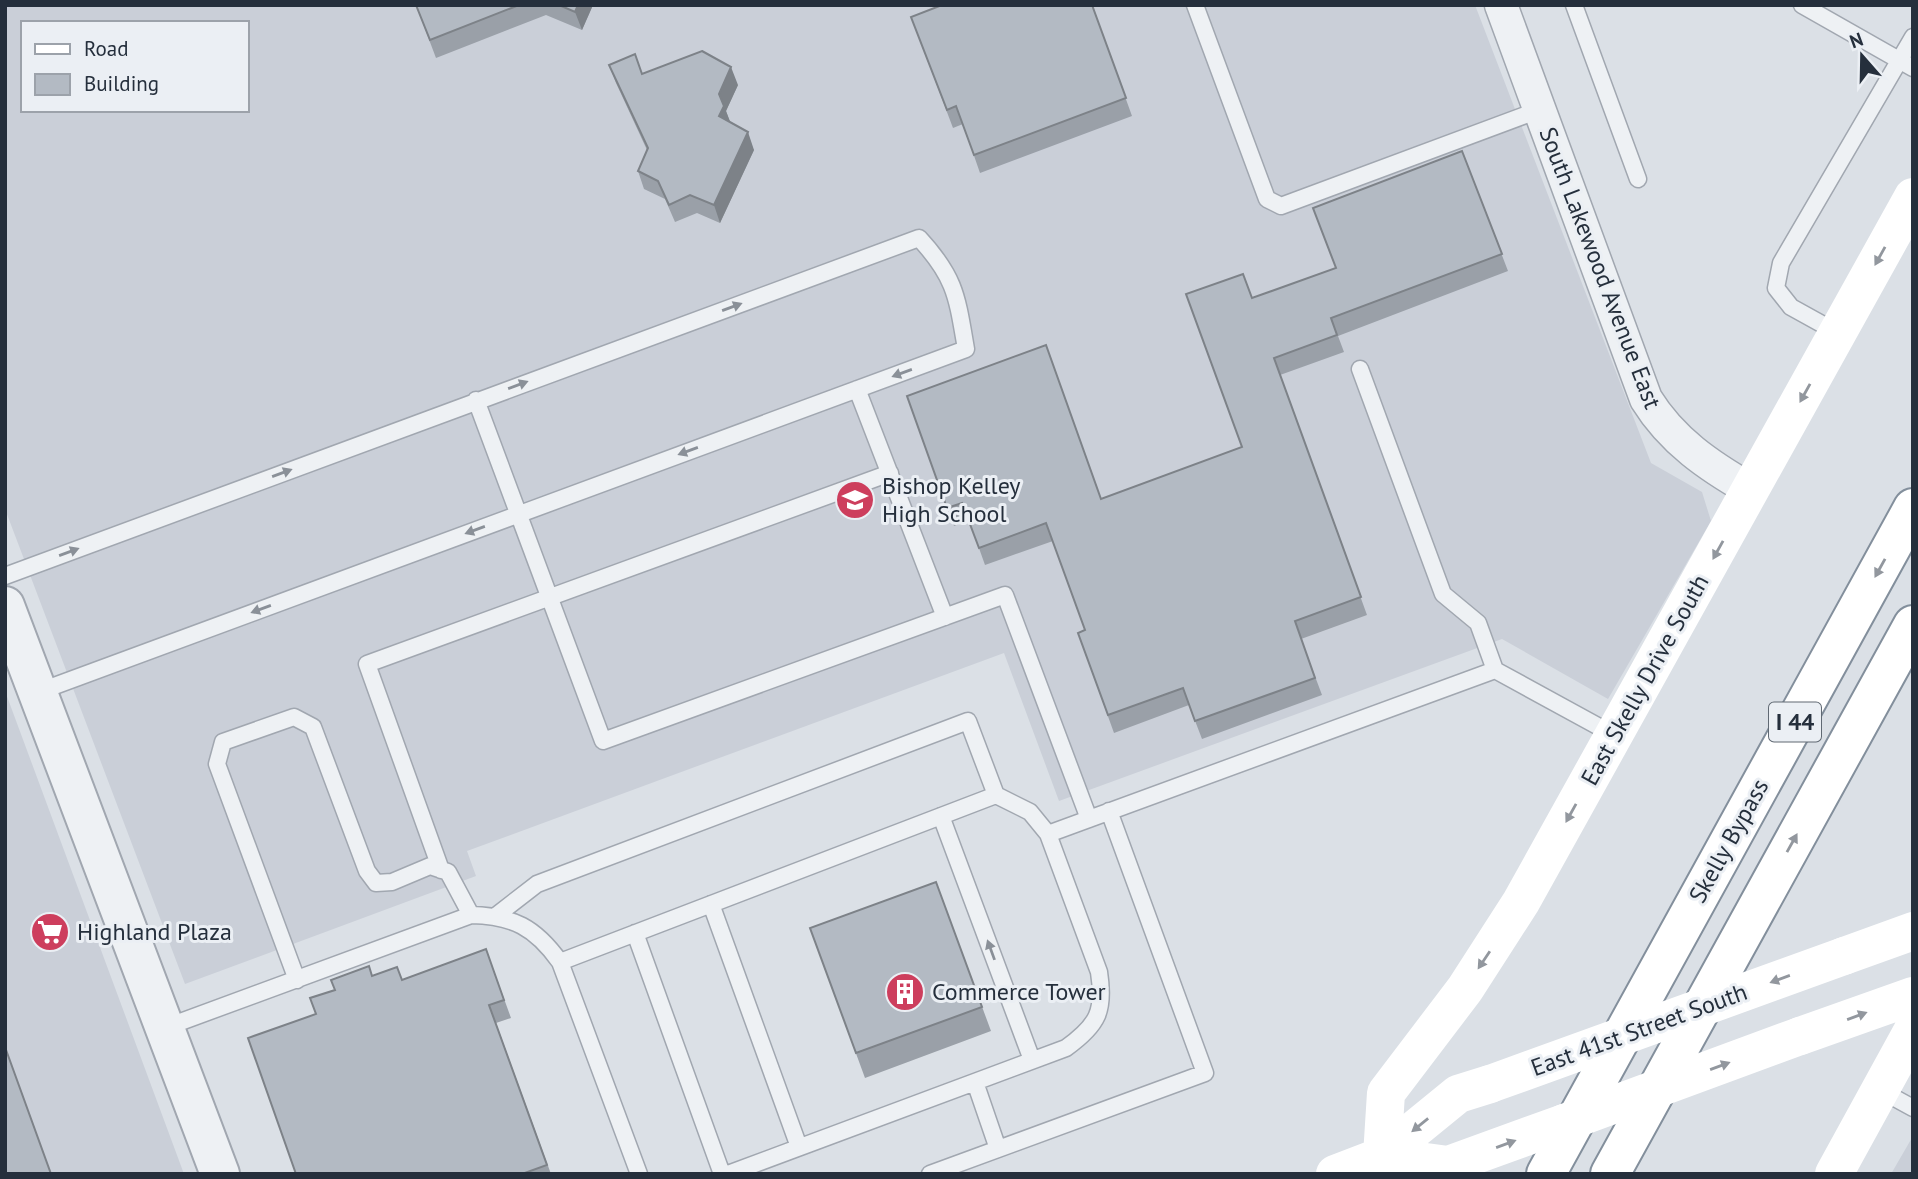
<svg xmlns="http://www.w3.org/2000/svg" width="1918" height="1179" font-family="'PT Sans',sans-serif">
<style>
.built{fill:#cacfd8;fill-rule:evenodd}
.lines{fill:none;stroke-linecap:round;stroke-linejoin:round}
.service-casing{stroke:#a1a7b0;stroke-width:19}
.minor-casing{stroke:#a1a7b0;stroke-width:35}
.tertiary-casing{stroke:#a1a7b0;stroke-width:42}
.motorway-casing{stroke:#838f9c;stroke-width:42}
.service{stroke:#eef1f4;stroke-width:16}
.minor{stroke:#eef1f4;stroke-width:32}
.tertiary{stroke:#eef1f4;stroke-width:38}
.secondary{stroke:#fff;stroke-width:38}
.motorway{stroke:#fff;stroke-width:38}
.secondary-bridge{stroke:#fff;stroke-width:38}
.wall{fill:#9aa0a8}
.shaded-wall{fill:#7d8288}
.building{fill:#b3bac3;stroke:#7d8288;stroke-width:2}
.oneway{fill:#92979e}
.oneway2{fill:#8a9098}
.labels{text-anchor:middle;stroke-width:6;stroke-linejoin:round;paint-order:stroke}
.shield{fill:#ebeff4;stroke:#606973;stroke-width:2}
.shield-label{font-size:23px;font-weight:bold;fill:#252f3c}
.street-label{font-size:24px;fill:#252f3c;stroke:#ebeff4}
.poi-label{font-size:24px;fill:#252f3c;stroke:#ebeff4;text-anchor:start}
</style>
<rect width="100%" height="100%" fill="#dbe0e6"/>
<!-- built -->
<path class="built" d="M5 5H1475L1651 463 1702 492 1711 521 1608 699 1502 639 1059 801 1004 653 467 851 476 876 185 984 5 509ZM23 23H247V110H23Z
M5 691 184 1174H5Z
M1913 1136V1174H1891Z"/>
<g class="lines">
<defs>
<path id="service" d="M1195 5 1267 199 1281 206 1539 110
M1574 5 1638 179
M1802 5 1913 68
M1838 333 1791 307 1776 288 1781 263 1913 37
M1360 369 1443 594 1478 623 1495 670
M857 389 945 617
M476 400 603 741 1005 595 1089 819
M5 576 919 238C956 278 957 297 966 349L38 692
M941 816 1032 1060
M1048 834 1495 670 1614 735
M441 870 367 664 890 473
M711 904 799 1147
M497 915 537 884 968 721 996 795 1030 812 1048 834 1099 972C1105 1011 1098 1025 1066 1048L728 1174
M635 933 722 1174
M560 962 996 795
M297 980 217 764 223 742 294 717 313 727 367 871 376 883 392 882 430 866 448 872 471 915
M164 1028 471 915C513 916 535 927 560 962L639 1174
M975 1082 998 1149
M1880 1090 1913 1108
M930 1174 1205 1073 1109 811"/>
<path id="minor" d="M1501 5 1646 399C1672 441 1709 466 1751 490"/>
<path id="tertiary" d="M5 606 220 1174"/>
<path id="motorway" d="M1546 1174 1913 508
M1610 1174 1913 625"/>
</defs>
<!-- service casing -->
<use href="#service" class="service-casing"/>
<!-- minor casing -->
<use href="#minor" class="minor-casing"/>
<!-- tertiary casing -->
<use href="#tertiary" class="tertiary-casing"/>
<!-- motorway casing -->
<use href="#motorway" class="motorway-casing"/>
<!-- service -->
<use href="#service" class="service"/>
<!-- minor -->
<use href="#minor" class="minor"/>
<!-- tertiary -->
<use href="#tertiary" class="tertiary"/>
<!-- secondary -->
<path class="secondary" d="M1844 956 1913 931
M1800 1036 1913 996
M1382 1156 1386 1093 1465 989 1521 902 1913 197
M1382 1156 1448 1165 1564 1123
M1335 1174 1382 1156 1458 1094 1490 1084
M1834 1174 1913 1030"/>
<!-- motorway -->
<use href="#motorway" class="motorway"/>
<!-- secondary-bridge -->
<path class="secondary-bridge" d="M1490 1084 1844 956
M1564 1123 1800 1036"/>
</g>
<!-- wall -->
<path class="wall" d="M416 5H593L582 30 546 15 436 58Z
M1092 5 1132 116 980 173 963 124 953 128 911 17Z
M609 65 642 74 738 85 726 111 730 122 754 150 720 223 697 213 675 222 665 199 644 189 638 171 647 150 616 83Z
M1462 151 1508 271 1338 336 1344 352 1280 375 1367 615 1301 639 1322 695 1202 739 1189 705 1114 733 1078 633 1085 630 1053 541 985 565 969 520 954 526 907 396 1101 499 1242 447 1252 298 1335 268Z
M936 882 991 1031 865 1078 810 928Z
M486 949 511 1018 496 1023 551 1174H296L316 1014 372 976 402 980Z"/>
<!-- shaded-wall -->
<path class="shaded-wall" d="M578 5H593L582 30 575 12Z
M731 67 738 85 726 111 731 124 719 116V94Z
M748 132 754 150 720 223 714 205Z"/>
<!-- building -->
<path class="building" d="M416 5H519L430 40Z
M559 5H578L575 12Z
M942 5H1092L1126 98 974 155 956 106 947 110 911 17Z
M702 51 731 67 719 94 724 106 719 116 748 132 714 205 690 195 669 205 658 181 638 171 648 148 609 65 635 54 642 74Z
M1462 151 1502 254 1331 318 1337 335 1274 358 1361 597 1295 621 1315 678 1195 721 1183 688 1108 715 1078 633 1085 630 1046 523 979 548 962 503 947 508 907 396 1046 345 1101 499 1242 447 1186 294 1243 274 1252 298 1336 268 1313 208Z
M936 882 982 1007 856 1053 810 928Z
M486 949 504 1000 489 1005 547 1165 522 1174H296L248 1038 316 1014 310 998 335 990 331 980 369 966 372 976 397 967 402 980Z
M5 1047 51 1174H5Z"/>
<!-- one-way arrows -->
<defs><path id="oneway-solid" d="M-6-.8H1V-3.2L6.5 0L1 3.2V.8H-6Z" transform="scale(1.75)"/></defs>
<g class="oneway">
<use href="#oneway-solid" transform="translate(1880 256) rotate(119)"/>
<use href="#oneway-solid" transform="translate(1805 393) rotate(119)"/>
<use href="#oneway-solid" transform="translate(1718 550) rotate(119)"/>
<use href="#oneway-solid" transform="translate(1880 568) rotate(119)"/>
<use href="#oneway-solid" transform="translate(1571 813) rotate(119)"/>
<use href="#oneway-solid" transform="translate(1792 843) rotate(-61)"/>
<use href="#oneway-solid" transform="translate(1484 960) rotate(124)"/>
<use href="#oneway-solid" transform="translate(1780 979) rotate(160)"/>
<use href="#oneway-solid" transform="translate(1857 1016) rotate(-20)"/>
<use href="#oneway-solid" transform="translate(1720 1066) rotate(-20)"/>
<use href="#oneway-solid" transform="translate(1420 1125) rotate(141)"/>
<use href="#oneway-solid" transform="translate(1506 1144) rotate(-20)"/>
</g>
<g class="oneway2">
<use href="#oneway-solid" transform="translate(732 307) rotate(-20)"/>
<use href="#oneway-solid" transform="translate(902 373) rotate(160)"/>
<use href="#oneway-solid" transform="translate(518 385) rotate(-20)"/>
<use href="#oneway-solid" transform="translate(688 451) rotate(160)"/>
<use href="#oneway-solid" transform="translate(282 473) rotate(-20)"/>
<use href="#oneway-solid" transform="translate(475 530) rotate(160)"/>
<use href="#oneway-solid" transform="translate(69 552) rotate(-20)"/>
<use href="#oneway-solid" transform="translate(261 609) rotate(160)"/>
<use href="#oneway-solid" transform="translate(991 950) rotate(-110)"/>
</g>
<!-- icons -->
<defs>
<symbol id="school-disc" viewBox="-11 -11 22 22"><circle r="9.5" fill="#cd3e5d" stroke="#ebeff4"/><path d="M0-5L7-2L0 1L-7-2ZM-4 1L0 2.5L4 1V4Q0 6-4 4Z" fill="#fff"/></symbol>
<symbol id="supermarket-disc" viewBox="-11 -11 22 22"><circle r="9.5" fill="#cd3e5d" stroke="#ebeff4"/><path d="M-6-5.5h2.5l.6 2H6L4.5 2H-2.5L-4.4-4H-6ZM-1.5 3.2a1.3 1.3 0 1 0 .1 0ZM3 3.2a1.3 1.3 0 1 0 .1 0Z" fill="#fff"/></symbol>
<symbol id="building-disc" viewBox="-11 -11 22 22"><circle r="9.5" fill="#cd3e5d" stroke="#ebeff4"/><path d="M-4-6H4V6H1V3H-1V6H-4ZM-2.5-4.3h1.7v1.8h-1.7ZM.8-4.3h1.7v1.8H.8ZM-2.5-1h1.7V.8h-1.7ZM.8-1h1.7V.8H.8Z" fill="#fff"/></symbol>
</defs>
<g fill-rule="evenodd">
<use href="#school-disc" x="833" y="478" width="44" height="44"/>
<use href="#supermarket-disc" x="28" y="910" width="44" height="44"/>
<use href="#building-disc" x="883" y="970" width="44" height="44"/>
</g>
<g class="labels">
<!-- shield labels -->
<rect class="shield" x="1769" y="702.5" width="52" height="39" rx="5"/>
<g class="shield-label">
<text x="1795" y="730">I 44</text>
</g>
<!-- street labels -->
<g class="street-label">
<text transform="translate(1600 268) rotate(69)" y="8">South Lakewood Avenue East</text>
<text transform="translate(1645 680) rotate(-61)" y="8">East Skelly Drive South</text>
<text transform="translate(1729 841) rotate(-61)" y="8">Skelly Bypass</text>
<text transform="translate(1639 1030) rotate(-20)" y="8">East 41st Street South</text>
</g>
<!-- poi labels -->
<g class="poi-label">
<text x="882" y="494">Bishop Kelley<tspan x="882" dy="28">High School</tspan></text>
<text x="77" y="940">Highland Plaza</text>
<text x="932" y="1000">Commerce Tower</text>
</g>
</g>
<!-- border -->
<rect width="1918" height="1179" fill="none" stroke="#252f3c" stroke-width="14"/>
<!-- legend -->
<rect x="21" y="21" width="228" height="91" fill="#ebeff4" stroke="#9ca2aa" stroke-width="2"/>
<rect x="35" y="44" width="35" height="10" fill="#ffffff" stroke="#9ca2aa" stroke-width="2"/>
<text x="84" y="56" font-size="21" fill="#252f3c">Road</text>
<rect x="35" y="74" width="35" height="21" fill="#b3bac3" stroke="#9ca2aa" stroke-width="2"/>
<text x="84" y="91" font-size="21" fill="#252f3c">Building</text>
<!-- north arrow -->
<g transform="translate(1862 56) rotate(340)" stroke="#ebeff4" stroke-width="5" paint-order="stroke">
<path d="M0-5L12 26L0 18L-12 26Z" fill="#252f3c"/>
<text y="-10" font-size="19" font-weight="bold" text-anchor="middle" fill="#252f3c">N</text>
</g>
</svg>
